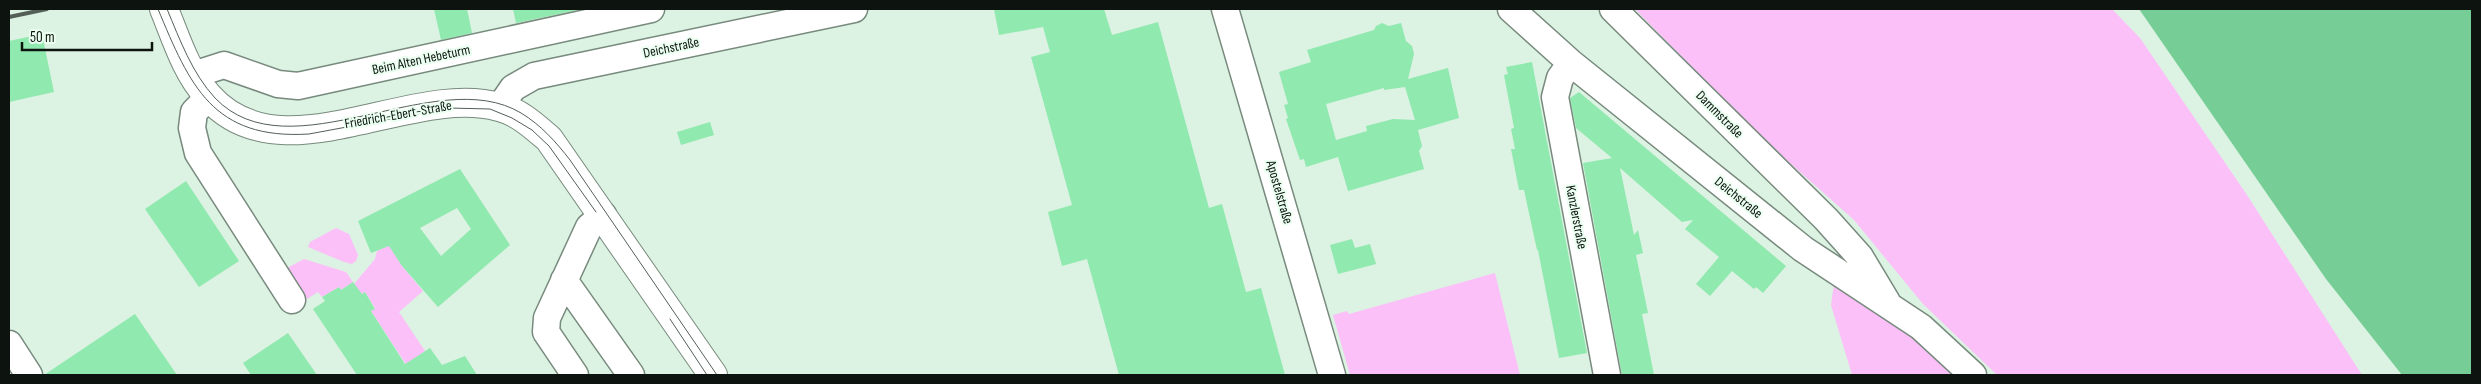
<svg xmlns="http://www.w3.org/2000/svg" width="2481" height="384" font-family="'Sofia Sans Condensed',sans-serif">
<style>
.green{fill:#fcc0f9}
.water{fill:#76ce96}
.building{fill:#90e9af;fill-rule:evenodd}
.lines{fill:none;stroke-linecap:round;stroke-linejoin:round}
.minor-casing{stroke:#778a7d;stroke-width:29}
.major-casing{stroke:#778a7d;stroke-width:30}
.minor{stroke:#fff;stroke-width:26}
.major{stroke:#fff;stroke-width:28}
.tram{stroke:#546057;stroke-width:1}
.rail{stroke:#546057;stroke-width:4}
.labels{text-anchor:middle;stroke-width:4;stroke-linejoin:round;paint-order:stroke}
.street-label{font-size:14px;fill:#0d140f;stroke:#eafff0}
</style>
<rect width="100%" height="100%" fill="#dcf2e2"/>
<!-- green -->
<path class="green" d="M1635 9H2112L2140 38 2247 195 2362 375H1997L1923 304 1854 220 1757 134Z
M336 228 349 234 358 255 356 261 352 264 344 262 308 247 310 242Z
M389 245 402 266 423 291 399 312 425 351 417 357 429 375H413L371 311 375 308 365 292 361 294 354 284 375 259 377 251Z
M304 259 346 272 353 282 341 290 339 287 322 297 318 292 307 299 287 268Z
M1495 273 1520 375H1350L1333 315 1347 311 1349 314Z
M1834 283C1881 311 1915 336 1954 375H1852L1831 305Z"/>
<!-- water -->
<path class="water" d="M2139 9H2472V375H2402L2326 279Z"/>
<!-- building -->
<path class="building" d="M434 9H467L472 33 441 40Z
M513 9H582L516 23Z
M994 9H1104L1112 35 1158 22 1209 208 1222 204 1246 292 1261 288 1285 375H1119L1087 259 1062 266 1048 212 1072 205 1031 57 1050 52 1043 27 999 35Z
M1382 23 1389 26 1401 23 1406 41 1412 46 1414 54 1408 79 1448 68 1459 118 1418 130 1422 146 1419 151 1424 169 1348 191 1338 157 1306 167 1304 159 1300 160 1286 119 1288 118 1284 105 1288 104 1279 72 1311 62 1307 50 1374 30 1376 26ZM1405 87 1415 120 1393 119 1366 126 1367 131 1336 140 1326 104 1384 88V90Z
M42 34 54 92 9 102V41Z
M1532 62 1587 353 1559 358 1538 250H1537L1524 190H1519L1511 149H1515L1511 129 1514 128 1504 75 1508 74 1506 67Z
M1579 92 1786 266 1763 293 1756 287 1754 289 1732 271 1710 296 1696 284 1719 257 1685 229 1693 220 1682 222 1620 168 1634 235 1638 230 1643 253 1636 255 1648 313 1642 314 1654 375H1622L1583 163 1612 158 1576 128 1570 98Z
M710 122 714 135 681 145 677 132Z
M460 169 510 245 438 307 402 266 389 246 371 253 358 221ZM457 208 471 229 441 256 420 228Z
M186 181 239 261 199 287 145 209Z
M1352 239 1355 248 1370 244 1376 264 1338 274 1330 245Z
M353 282 362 294 365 292 375 309 371 311 405 364 430 348 442 365 465 356 477 375H357L313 309 325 301 322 297 339 287 341 290Z
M135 314 177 375H44Z
M288 333 317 375H251L243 363Z"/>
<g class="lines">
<defs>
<path id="minor" d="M1225 9 1332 375
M1511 9 1571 63 1803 249 1921 327 1973 375
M1613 9 1826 219 1860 257 1887 302
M1571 63 1560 78 1555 97 1607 375
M193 75 224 65 278 84 298 86 651 9
M209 97 194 112 192 128 198 153 292 300
M500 107 513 88 534 76 854 9
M564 280 631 375
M9 344 29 375
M575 375 546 332 547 318 589 227 603 215"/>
<path id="major" d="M164 9C176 38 186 72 208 96 281 179 410 82 499 107 519 112 534 126 549 139L713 375"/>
</defs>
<!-- minor casing -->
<use href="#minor" class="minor-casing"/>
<!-- major casing -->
<use href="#major" class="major-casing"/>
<!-- minor -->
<use href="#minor" class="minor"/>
<!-- major -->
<use href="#major" class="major"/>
<!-- tram -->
<path class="tram" d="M158 9C190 86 213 140 309 134L449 108 490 109 512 118 532 130 549 146 596 212
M167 9C180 40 192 73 215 98 290 176 436 62 521 113 541 125 556 142 570 160L717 375
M670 319 707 375"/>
<!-- rail -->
<path class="rail" d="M9 17 47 9"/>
</g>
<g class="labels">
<!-- street labels -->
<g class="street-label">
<text transform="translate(671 47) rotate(-12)" y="5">Deichstraße</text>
<text transform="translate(421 59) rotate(-12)" y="5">Beim Alten Hebeturm</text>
<text transform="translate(398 114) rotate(-10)" y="5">Friedrich-Ebert-Straße</text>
<text transform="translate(1720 114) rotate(45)" y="5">Dammstraße</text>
<text transform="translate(1280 192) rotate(74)" y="5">Apostelstraße</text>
<text transform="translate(1739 197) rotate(39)" y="5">Deichstraße</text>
<text transform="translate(1577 217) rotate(79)" y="5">Kanzlerstraße</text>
</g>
</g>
<!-- border -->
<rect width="2481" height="384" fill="none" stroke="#0d140f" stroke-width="20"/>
<!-- scale -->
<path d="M22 42v8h130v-8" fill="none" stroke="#0d140f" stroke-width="2.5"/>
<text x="30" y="42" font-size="15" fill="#0d140f" stroke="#eafff0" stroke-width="4" paint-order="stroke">50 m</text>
</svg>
